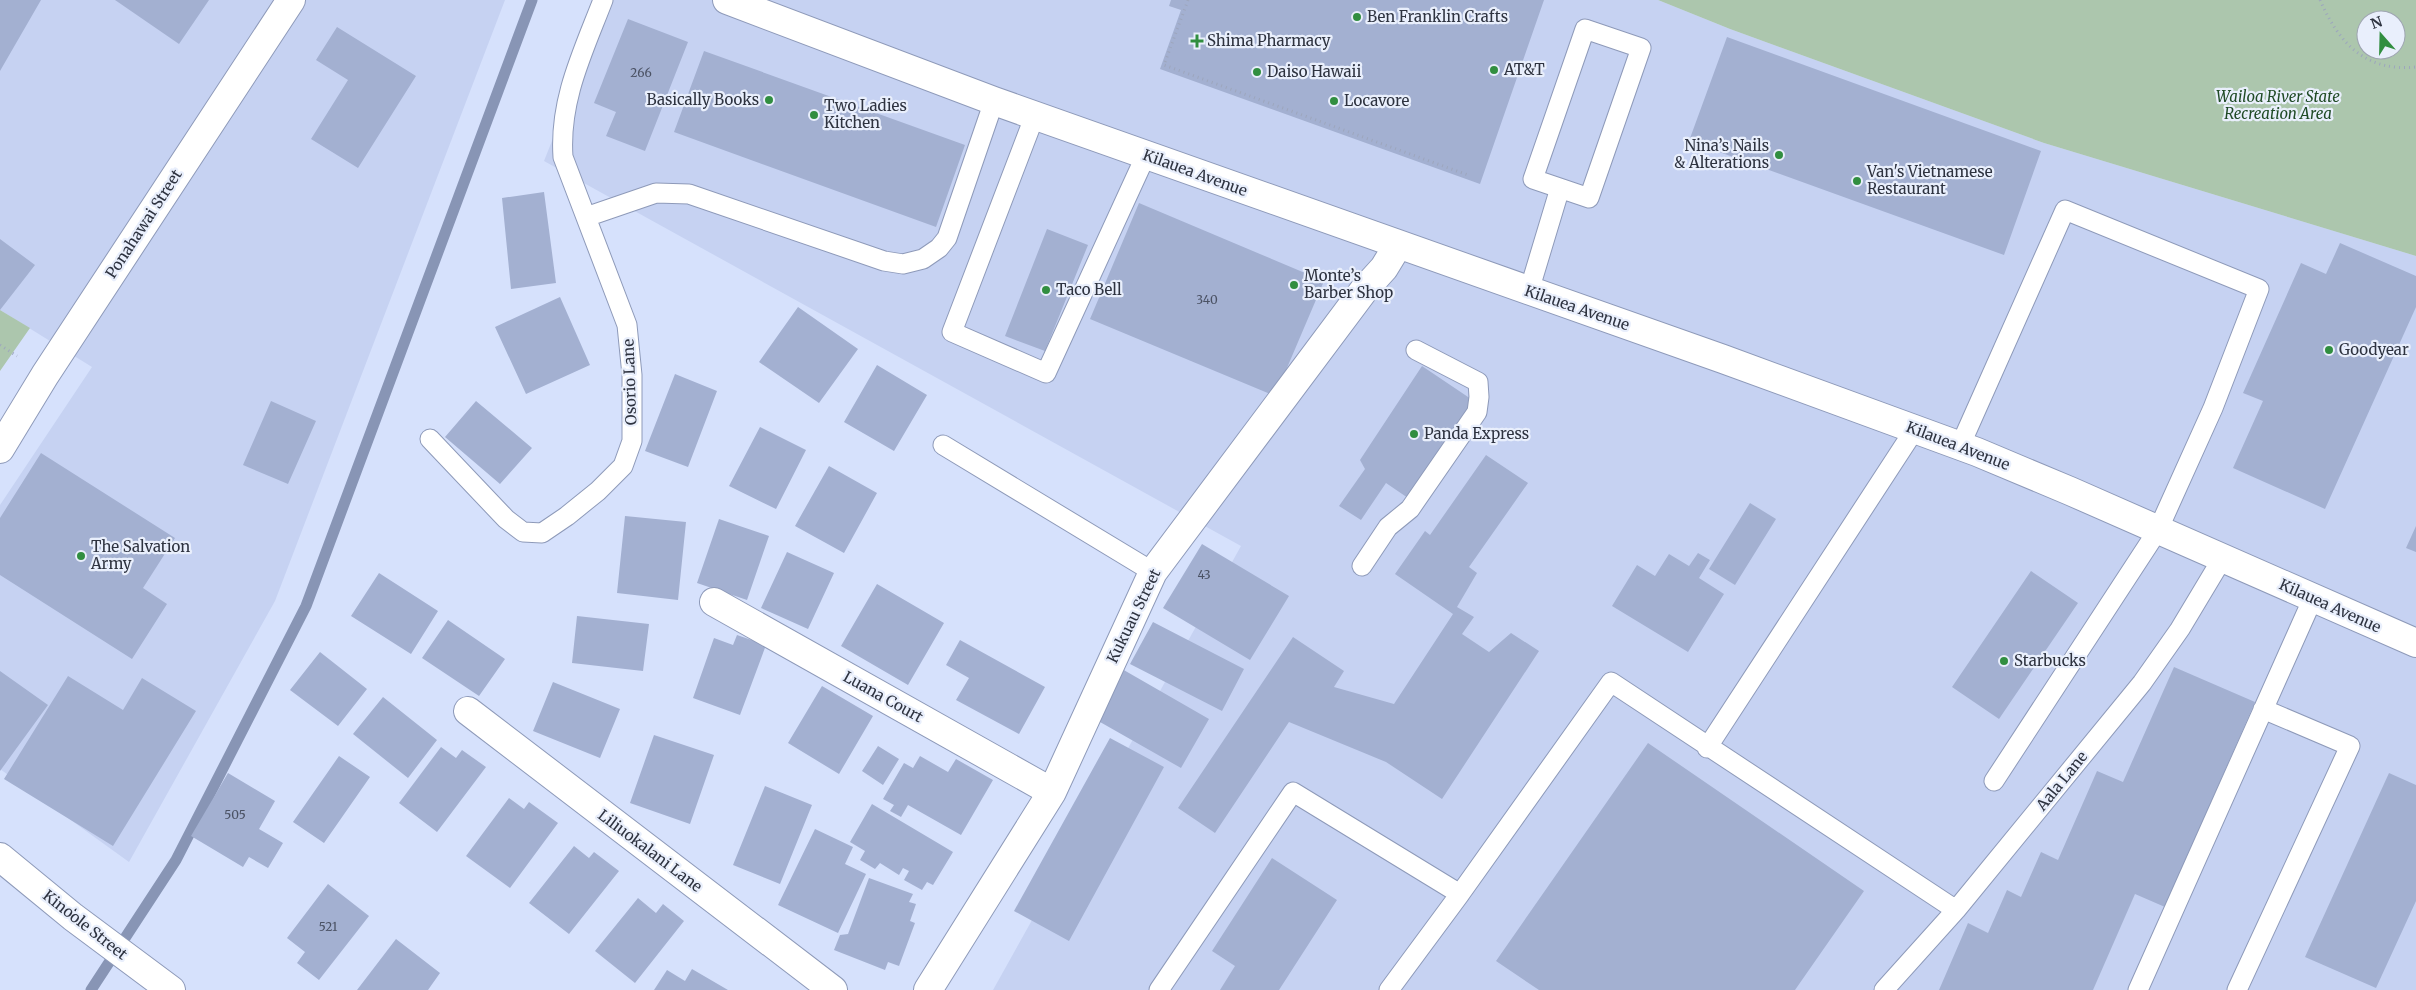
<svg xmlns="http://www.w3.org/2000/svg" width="2416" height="990" font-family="Merriweather,serif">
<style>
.built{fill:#c6d2f2}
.green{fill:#acc6ad;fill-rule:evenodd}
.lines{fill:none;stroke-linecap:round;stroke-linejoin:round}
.stream{stroke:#8895b5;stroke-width:11}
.building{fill:#a3b0d1}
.lane-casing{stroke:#8e9ab9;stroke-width:21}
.street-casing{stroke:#8e9ab9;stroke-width:30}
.secondary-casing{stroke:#8e9ab9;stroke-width:30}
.path{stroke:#9da6bd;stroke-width:3;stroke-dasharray:1 4;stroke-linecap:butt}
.lane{stroke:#fff;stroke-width:19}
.street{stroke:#fff;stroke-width:28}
.secondary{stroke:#fff;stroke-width:28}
.poi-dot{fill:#318e40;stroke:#e9effc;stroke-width:2}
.labels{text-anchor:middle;stroke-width:4.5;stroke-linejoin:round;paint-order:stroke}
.number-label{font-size:12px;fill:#4b5264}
.poi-label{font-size:15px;fill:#2e3340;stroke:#e9effc;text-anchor:start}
.park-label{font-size:15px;font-style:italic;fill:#204b26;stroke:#e9effc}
.street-label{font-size:15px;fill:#2e3340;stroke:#e9effc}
</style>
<rect width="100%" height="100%" fill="#d6e1fc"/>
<!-- built -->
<path class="built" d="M0 0H505L275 601 129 862 0 769V505L92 367 0 310Z
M608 0H1658L1730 29 2044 143 2416 256V990H993L1241 546 544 161Z"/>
<!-- green -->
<path class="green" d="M1658 0H2416V256L2044 143 1730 29ZM2366 20H2396V50H2366Z
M0 310 30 328 0 371Z"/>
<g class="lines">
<!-- stream -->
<path class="stream" d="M91 990 176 860 306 606 532 0"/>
</g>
<!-- building -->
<path class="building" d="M0 0H41L0 71Z
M115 0H209L179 44Z
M1171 0H1544L1480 184 1160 69 1181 10 1169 6Z
M628 19 688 42 645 151 606 136 616 112 594 103Z
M337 27 416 76 358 168 311 139 348 80 316 60Z
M1727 37 2041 151 2004 255 1689 141Z
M704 51 965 145 936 227 674 132Z
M544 192 556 283 511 289 502 198Z
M1139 203 1324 281 1275 396 1090 319Z
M1047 229 1088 245 1045 351 1005 336Z
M0 239 35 265 0 310Z
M2340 243 2416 276V307L2325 509 2233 468 2263 401 2243 393 2301 263 2326 274Z
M560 297 590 365 526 394 495 327Z
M798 307 858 349 819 403 759 362Z
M877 365 927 395 894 451 844 422Z
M1422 366 1474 401 1408 498 1386 483 1361 520 1339 506 1365 469 1360 460Z
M675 374 717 391 688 467 645 451Z
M271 401 316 421 288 484 243 465Z
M476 401 532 448 500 484 445 437Z
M760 427 806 450 776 509 729 486Z
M41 453 175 538 143 588 167 604 132 659 0 575V518Z
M1486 455 1528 483 1469 567 1477 573 1457 607 1474 617 1462 634 1489 652 1511 633 1539 651 1442 799 1386 762 1289 722 1215 833 1178 808 1293 637 1344 671 1334 687 1394 704 1453 614 1395 574 1425 531 1430 535Z
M829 466 877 493 844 553 795 526Z
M1750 503 1776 519 1735 585 1709 569Z
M625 516 686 522 678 600 617 593Z
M719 519 769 536 747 600 697 583Z
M2416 526V552L2406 548Z
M1202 544 1289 596 1250 660 1163 608Z
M787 552 834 573 808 629 761 608Z
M1698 553 1710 560 1699 578 1724 594 1688 652 1612 606 1637 565 1655 576 1669 554 1689 566Z
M2031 571 2078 603 1999 719 1952 687Z
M379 573 438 611 411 654 351 616Z
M877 584 944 623 908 685 841 646Z
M577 616 649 624 643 671 572 663Z
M448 620 505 659 479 696 422 658Z
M1153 622 1244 669 1222 711 1130 664Z
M737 635 766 645 740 715 693 698 714 638 733 645Z
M960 640 1045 687 1019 734 956 700 969 678 946 665Z
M320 652 367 689 338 726 290 690Z
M2174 667 2255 702 2165 907 2135 894 2093 990H1939L1968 923 1988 933 2007 890 2021 897 2041 852 2058 860 2097 771 2123 782Z
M1122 669 1209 719 1181 768 1093 718Z
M0 671 48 705 0 771Z
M68 676 123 710 142 678 196 711 113 846 4 779Z
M553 682 620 709 600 758 533 731Z
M822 686 873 716 839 774 788 743Z
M383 697 437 740 408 778 353 734Z
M654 735 714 755 690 824 630 803Z
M1110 738 1164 767 1069 941 1014 911Z
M1648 743 1864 891 1795 990H1539L1496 961Z
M878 746 899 759 883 785 862 771Z
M441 747 456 758 462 750 486 767 437 832 399 803Z
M339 756 370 777 324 843 293 822Z
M920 756 948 772 956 759 993 780 961 835 908 805 901 817 890 811 894 805 883 799 904 763 913 768Z
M228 773 275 801 259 829 283 843 268 868 249 857 243 867 191 836Z
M2389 773 2416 785V901L2376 988 2305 957Z
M765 786 812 805 780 884 733 865Z
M509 798 524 809 529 802 558 823 510 888 466 856Z
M872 804 953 852 933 885 927 882 922 890 904 880 909 871 903 868 899 875 880 863 875 869 860 860 865 851 850 842Z
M815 829 853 847 845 864 866 874 838 933 778 905Z
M574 846 589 858 594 852 619 871 569 934 529 903Z
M1272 858 1337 900 1279 990H1220L1235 966 1212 951Z
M869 878 913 894 909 902 916 904 910 921 915 923 899 966 888 962 885 970 834 950 840 935 848 934Z
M328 884 369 916 319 980 297 963 305 952 287 938Z
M638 898 656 913 663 904 684 921 635 983 595 951Z
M396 939 440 973 428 990H357Z
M692 969 728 990H654L667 970 685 981Z"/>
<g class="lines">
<defs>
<path id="lane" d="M1585 29 1641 48 1589 198 1533 179Z
M1035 115 952 332 1046 373 1146 155
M586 217 656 193 689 194 884 261 903 264 923 259 939 248 947 238 994 101
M1529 291 1560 188
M430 439 506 519 523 532 542 533 567 516 598 491 623 466 632 441V375L627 325 563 157C559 100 583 52 603 0
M943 445 1153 572
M1960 446 2065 210 2259 289 2213 408 2158 530 1994 781
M1362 566 1388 527 1410 509 1477 412 1479 397 1478 382 1416 350
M1707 748 1915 429
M1460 894 1611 682 1956 910
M1159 990 1293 792 1460 894 1389 990
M1884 990 1956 910 2142 683 2180 629 2222 559
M2138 990 2313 598
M2237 990 2350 746 2263 709"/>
<path id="street" d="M714 602 1052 792
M468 711 833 990
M928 990 1052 792 1153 572 1364 290 1384 268 1398 245"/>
<path id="secondary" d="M727 0 994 101 1723 359 1977 452 2070 491 2416 643
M0 449 45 375 291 0
M0 857 73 917 171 990"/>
</defs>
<!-- lane casing -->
<use href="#lane" class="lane-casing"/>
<!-- street casing -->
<use href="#street" class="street-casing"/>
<!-- secondary casing -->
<use href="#secondary" class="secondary-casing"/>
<!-- path -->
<path class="path" d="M1188 0 1164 65 1468 175
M2320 0C2339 43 2365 72 2416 67
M0 345 17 356"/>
<!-- lane -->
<use href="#lane" class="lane"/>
<!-- street -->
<use href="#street" class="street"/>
<!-- secondary -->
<use href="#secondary" class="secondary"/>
</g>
<!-- markers -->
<g class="poi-dot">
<circle cx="1357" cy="17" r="5"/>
<path d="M1194.5 33.5h5v5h5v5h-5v5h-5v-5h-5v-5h5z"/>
<circle cx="1494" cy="70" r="5"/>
<circle cx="1257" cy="72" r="5"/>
<circle cx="769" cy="100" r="5"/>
<circle cx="1334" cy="101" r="5"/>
<circle cx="814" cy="115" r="5"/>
<circle cx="1779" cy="155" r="5"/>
<circle cx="1857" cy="181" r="5"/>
<circle cx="1294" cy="285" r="5"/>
<circle cx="1046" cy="290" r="5"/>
<circle cx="2329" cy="350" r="5"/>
<circle cx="1414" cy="434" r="5"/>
<circle cx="81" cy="556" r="5"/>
<circle cx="2004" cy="661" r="5"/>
</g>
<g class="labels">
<!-- number labels -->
<g class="number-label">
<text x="641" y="77">266</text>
<text x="1207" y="304">340</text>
<text x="1204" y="579">43</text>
<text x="235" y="819">505</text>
<text x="328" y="931">521</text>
</g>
<!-- poi labels -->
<g class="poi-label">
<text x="1367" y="22">Ben Franklin Crafts</text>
<text x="1207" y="46">Shima Pharmacy</text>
<text x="1504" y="75">AT&amp;T</text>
<text x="1267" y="77">Daiso Hawaii</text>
<text x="759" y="105" text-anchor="end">Basically Books</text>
<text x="1344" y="106">Locavore</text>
<text x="824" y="111">Two Ladies<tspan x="824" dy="17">Kitchen</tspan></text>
<text x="1769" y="151" text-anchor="end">Nina’s Nails<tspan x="1769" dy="17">&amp; Alterations</tspan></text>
<text x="1867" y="177">Van's Vietnamese<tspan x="1867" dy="17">Restaurant</tspan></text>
<text x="1304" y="281">Monte’s<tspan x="1304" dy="17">Barber Shop</tspan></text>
<text x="1056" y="295">Taco Bell</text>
<text x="2339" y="355">Goodyear</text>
<text x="1424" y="439">Panda Express</text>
<text x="91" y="552">The Salvation<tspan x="91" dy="17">Army</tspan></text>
<text x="2014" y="666">Starbucks</text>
</g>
<!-- park labels -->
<g class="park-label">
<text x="2278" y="102">Wailoa River State<tspan x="2278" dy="17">Recreation Area</tspan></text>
</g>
<!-- street labels -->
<g class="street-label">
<text transform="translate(1195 173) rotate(20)" y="5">Kilauea Avenue</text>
<text transform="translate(144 224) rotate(-57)" y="5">Ponahawai Street</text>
<text transform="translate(1577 308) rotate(19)" y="5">Kilauea Avenue</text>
<text transform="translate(630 382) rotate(-92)" y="5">Osorio Lane</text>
<text transform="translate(1958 446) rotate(21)" y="5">Kilauea Avenue</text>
<text transform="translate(2330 606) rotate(24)" y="5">Kilauea Avenue</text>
<text transform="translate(1134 616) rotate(-64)" y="5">Kukuau Street</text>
<text transform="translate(883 697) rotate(29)" y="5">Luana Court</text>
<text transform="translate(2062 781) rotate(-51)" y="5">Aala Lane</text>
<text transform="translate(650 851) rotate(37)" y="5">Liliuokalani Lane</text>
<text transform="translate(85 925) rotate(38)" y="5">Kinoʻole Street</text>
</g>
</g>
<!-- north arrow -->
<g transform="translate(2381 35) rotate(340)"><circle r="24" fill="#e9effc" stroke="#9ea4b1"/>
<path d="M0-4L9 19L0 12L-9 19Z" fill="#318e40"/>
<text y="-8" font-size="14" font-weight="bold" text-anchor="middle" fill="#2e3340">N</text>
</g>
</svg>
